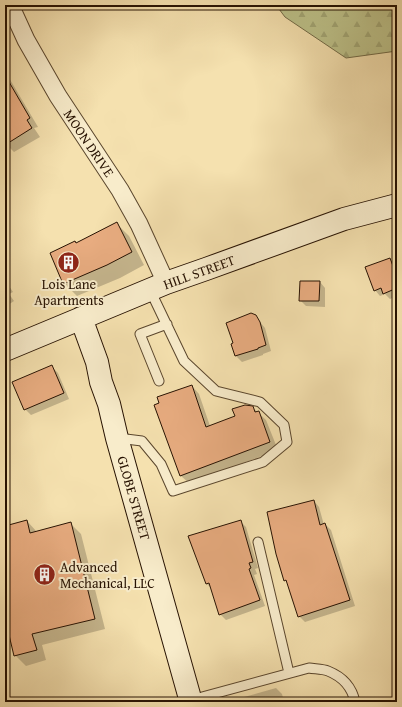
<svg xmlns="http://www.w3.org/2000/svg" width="402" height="707" font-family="'Gentium Book Plus',serif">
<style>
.forest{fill:url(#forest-firs);stroke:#726a46}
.shadow{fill:#0003}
.building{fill:#e8ac80;stroke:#271202}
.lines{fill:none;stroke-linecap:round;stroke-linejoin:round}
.lane-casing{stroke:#5a462d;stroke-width:11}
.street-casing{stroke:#5a462d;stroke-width:19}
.secondary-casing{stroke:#271202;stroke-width:24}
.lane{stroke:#f8eccb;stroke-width:9}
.street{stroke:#f8eccb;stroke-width:17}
.secondary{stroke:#f8eccb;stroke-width:22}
.labels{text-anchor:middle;stroke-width:4;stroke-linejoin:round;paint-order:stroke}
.street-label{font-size:14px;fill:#271202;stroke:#f8eccb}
.poi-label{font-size:14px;fill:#271202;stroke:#f8eccb}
</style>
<defs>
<pattern id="forest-firs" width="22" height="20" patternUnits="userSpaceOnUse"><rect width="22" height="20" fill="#bdc28a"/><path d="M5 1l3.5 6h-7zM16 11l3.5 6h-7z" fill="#a2a675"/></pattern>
</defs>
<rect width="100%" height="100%" fill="#f5e1af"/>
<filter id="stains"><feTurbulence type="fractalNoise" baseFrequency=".005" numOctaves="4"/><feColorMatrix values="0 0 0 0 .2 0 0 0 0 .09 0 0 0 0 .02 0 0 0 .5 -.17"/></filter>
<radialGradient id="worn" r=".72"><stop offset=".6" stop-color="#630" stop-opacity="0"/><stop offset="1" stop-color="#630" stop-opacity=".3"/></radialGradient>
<!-- forest -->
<path class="forest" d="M276 5H397V51L346 58 285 17Z"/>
<!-- shadow -->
<path class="shadow" d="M5 71 38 127 34 128 40 137 14 152 5 143Z
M116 223 129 236 144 265 120 278 77 296 64 283 77 244Z
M390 260 396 265 397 269V296L390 299 385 294 380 296 375 290Z
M5 280 13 292 9 294 14 301 5 307Z
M320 282 325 288V307L306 306 300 300Z
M255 316 265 328 271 351 263 354V355L242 362 236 356 232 345Z
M52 367 58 373 69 399 31 415 25 409Z
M192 386 199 394 210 426 236 416 252 407 266 420 278 450 189 483 181 476Z
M314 501 319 507 324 525 325 524 331 530 355 606 305 622 299 616 289 583 285 580Z
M27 521 37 532 70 523 81 534 105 629 42 645 46 660 26 666 15 655 5 614V527Z
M240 521 246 527 258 568 255 569 257 574 254 575 265 606 226 620 220 614 211 588 207 584 190 537Z
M276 688 282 694 284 702H238L237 699Z"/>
<!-- building -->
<path class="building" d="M5 75 30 118 27 120 32 128 5 145Z
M117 222 132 252 107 265 63 284 50 253 75 241 76 243Z
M390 258 397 277V288L383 294 381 288 374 291 365 267Z
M300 281H320L319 301H299Z
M251 313 256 315 260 322 266 345 258 348V349L235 356 231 344 233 343 226 323Z
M52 365 64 393 24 410 12 382Z
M192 385 206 427 235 416 232 409 245 405 253 406 255 412 259 411 270 442 180 476 154 405 159 403 157 397Z
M314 500 320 525 325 523 350 600 298 617 286 580 284 581 276 554 267 512Z
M27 520 30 533 71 522 95 619 32 634 37 650 14 656 5 618V526Z
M241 520 253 562 249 563 251 568 249 569 260 600 219 615 209 583 206 584 188 536Z"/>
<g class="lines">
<defs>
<path id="lane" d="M159 381 140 334 167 324
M118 438 142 441 161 464 173 491 263 462 287 442 284 425 260 402 216 391 184 361 150 290
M258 542 289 673
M191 700 309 668C315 669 323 669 328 671 343 677 352 687 355 702"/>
<path id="street" d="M10 5 26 40 58 96 120 190 139 224 166 283"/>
<path id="secondary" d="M81 318 97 362 101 382 109 404 117 438 191 702
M5 350 166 283 206 269 344 219 397 205"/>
</defs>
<!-- lane casing -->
<use href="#lane" class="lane-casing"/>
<!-- street casing -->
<use href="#street" class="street-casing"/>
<!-- secondary casing -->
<use href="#secondary" class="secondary-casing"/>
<!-- lane -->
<use href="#lane" class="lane"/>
<!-- street -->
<use href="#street" class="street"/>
<!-- secondary -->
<use href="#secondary" class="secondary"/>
</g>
<!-- icons -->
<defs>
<symbol id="building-disc" viewBox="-11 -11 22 22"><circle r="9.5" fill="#8f2418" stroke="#f8eccb"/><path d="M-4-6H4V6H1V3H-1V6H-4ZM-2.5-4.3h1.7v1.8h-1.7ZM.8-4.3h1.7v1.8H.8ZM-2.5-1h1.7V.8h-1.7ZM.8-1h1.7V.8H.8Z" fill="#fff"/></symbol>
</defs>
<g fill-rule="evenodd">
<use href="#building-disc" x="56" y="250" width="25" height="25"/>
<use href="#building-disc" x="32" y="562" width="25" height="25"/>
</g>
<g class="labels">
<!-- street labels -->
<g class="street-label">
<text transform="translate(89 143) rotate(56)" y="5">MOON DRIVE</text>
<text transform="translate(199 272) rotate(-20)" y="5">HILL STREET</text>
<text transform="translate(134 498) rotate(74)" y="5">GLOBE STREET</text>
</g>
<!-- poi labels -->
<g class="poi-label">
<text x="69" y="289">Lois Lane<tspan x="69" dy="16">Apartments</tspan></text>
<text x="60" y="572" text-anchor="start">Advanced<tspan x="60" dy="16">Mechanical, LLC</tspan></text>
</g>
</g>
<!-- margin -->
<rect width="402" height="707" fill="none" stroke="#f5e1af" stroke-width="20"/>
<rect x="6" y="6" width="390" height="695" fill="none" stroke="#271202" stroke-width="2"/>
<rect x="10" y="10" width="382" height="687" fill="none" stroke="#271202"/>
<rect width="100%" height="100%" filter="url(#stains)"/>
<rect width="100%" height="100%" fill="url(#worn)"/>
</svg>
